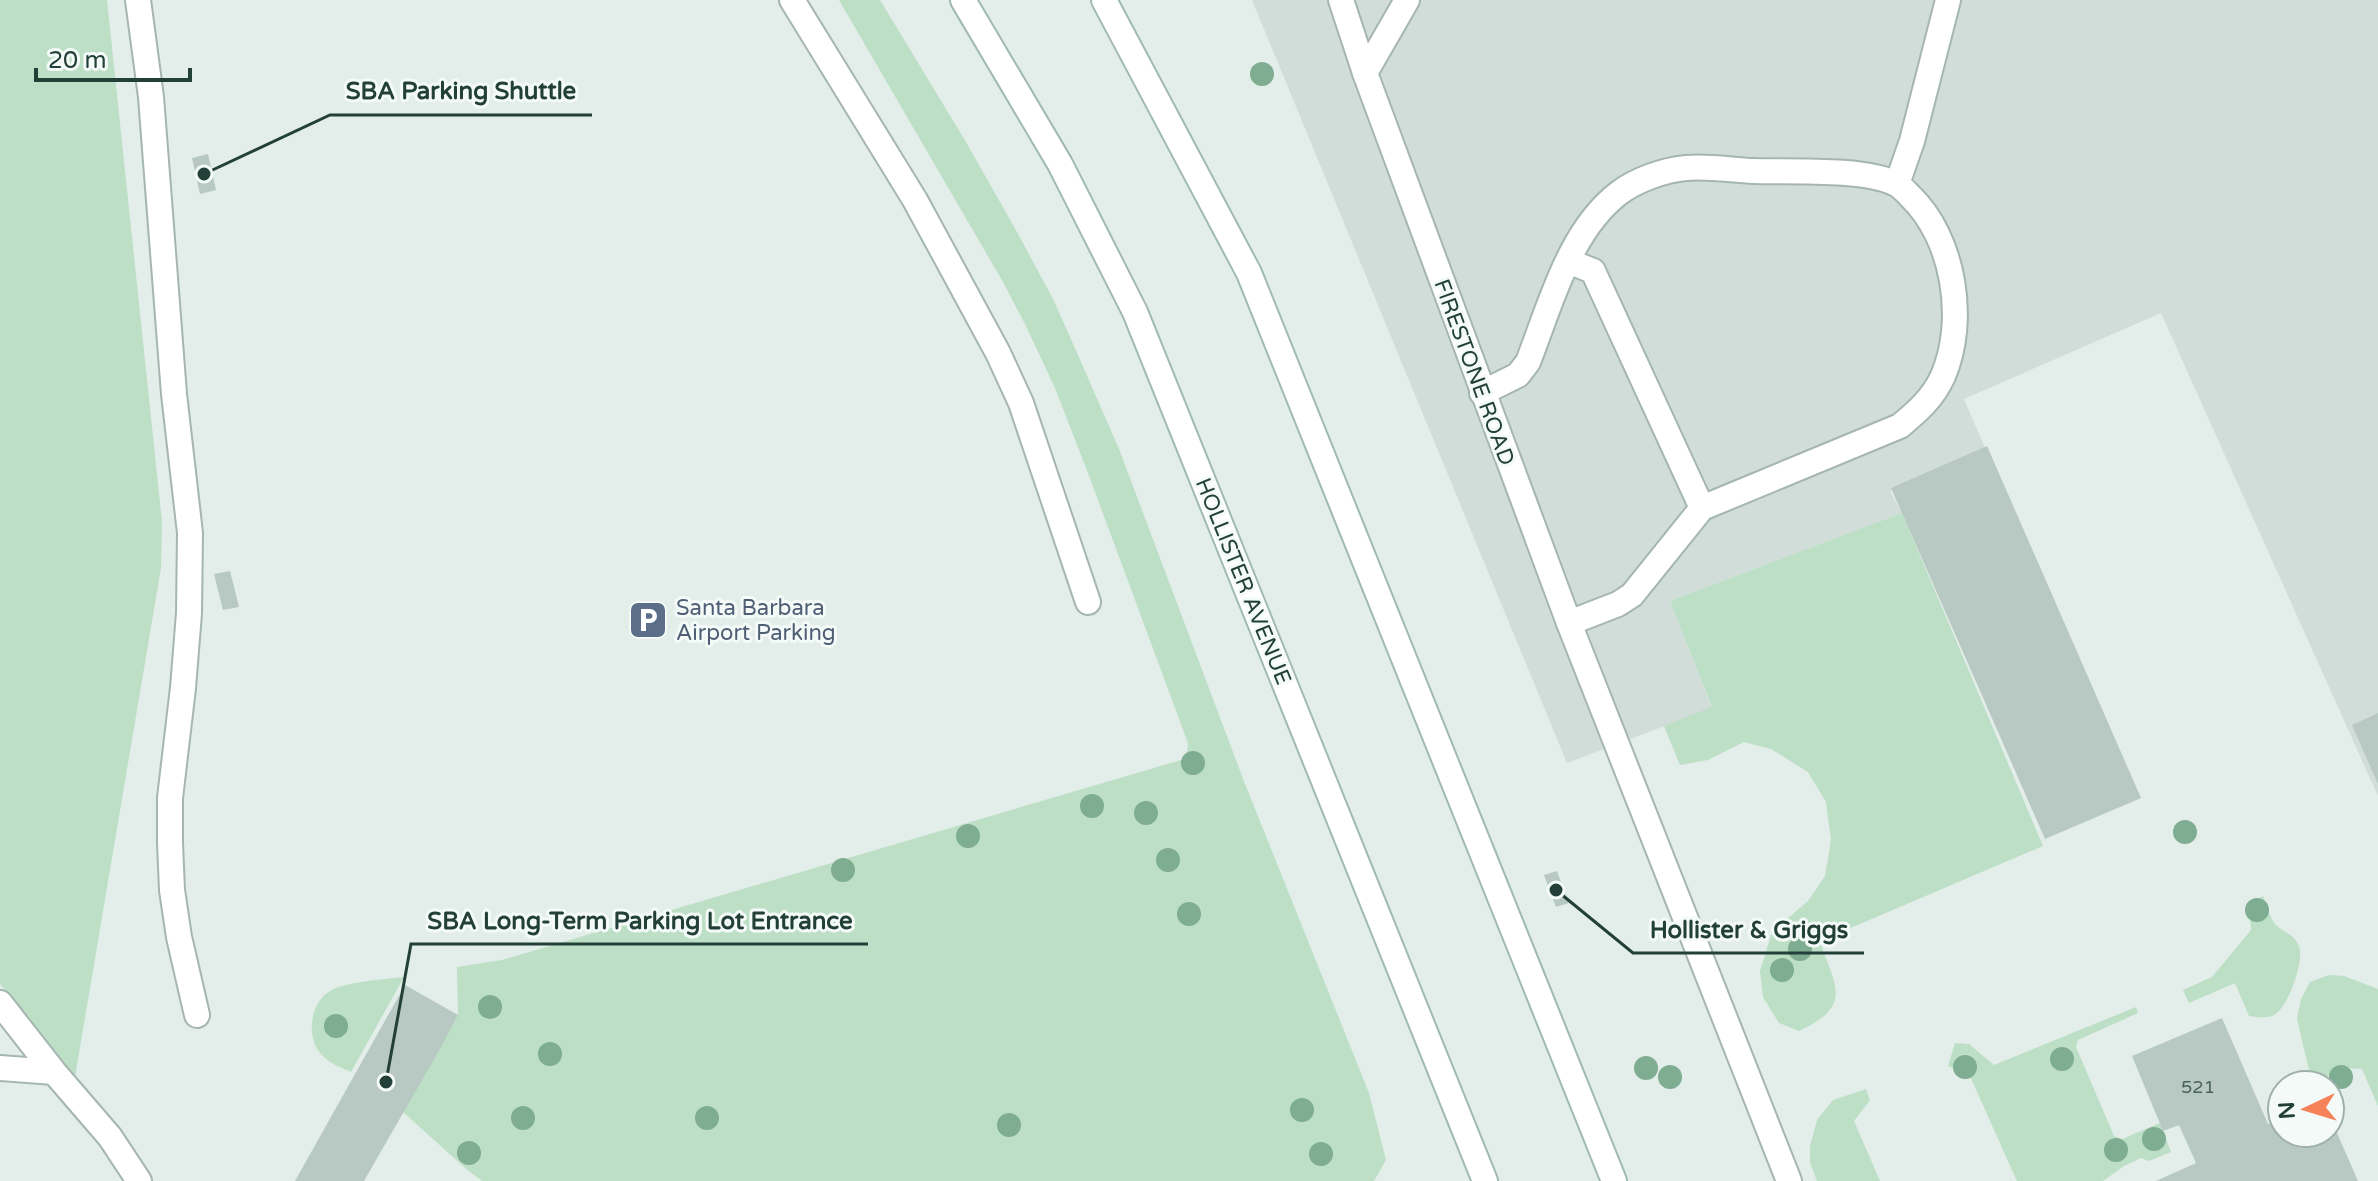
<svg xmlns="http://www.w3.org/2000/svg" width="2378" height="1181" font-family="'Varela Round',sans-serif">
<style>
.built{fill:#d1ddd8}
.green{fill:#bcdfc6}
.building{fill:#b8c8c2}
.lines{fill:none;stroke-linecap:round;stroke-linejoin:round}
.service-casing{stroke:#a5b6b0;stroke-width:28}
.minor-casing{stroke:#a5b6b0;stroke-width:28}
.secondary-casing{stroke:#a1bab1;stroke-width:28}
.service{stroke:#fff;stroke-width:24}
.minor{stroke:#fff;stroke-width:24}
.secondary{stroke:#fff;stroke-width:24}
.tree{fill:#7ead92}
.labels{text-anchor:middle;stroke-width:6;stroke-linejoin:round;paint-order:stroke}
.number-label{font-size:18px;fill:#48625a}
.street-label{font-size:22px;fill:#224038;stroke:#f4faf7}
.service-label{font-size:22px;fill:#4e5e75;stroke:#f4faf7;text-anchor:start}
.leader{fill:none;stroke:#224038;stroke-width:3}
.callout-dot{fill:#224038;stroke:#f4faf7;stroke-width:3}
.callout-label{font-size:24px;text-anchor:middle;font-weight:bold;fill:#224038;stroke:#f4faf7;stroke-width:6;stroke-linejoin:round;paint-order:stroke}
</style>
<rect width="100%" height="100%" fill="#e3ede9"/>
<!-- built -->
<path class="built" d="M1252 0H2378V796L2161 313 1964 399 1985 448 1890 491 1902 513 1670 601 1712 708 1567 763Z"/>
<!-- green -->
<path class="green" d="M0 0H107L162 522 161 568 75 1077 0 984Z
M839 0H880L966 142 1017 232 1053 299 1074 346 1119 449 1245 784 1369 1093 1386 1160 1374 1181H482L464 1167 403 1112 458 1015 457 967 502 960 1181 760 1187 754 1188 743 1088 473 1055 388 1025 324 1003 282Z
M1902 513 2043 846 1820 941C1834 985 1855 1005 1799 1031L1779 1023 1763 997 1760 971 1772 932 1808 901 1825 876 1831 840 1826 802 1808 772 1771 749 1744 742 1708 760 1680 765 1664 726 1712 707 1670 601Z
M2263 896C2267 905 2270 919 2276 925 2284 933 2294 934 2299 946 2305 960 2288 1008 2274 1015 2266 1019 2258 1017 2249 1016L2235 983 2189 1003 2183 990 2212 977 2251 930 2249 905Z
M2329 975 2344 976 2378 989V1106L2362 1069 2347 1068 2312 1083 2297 1019 2301 999 2310 982Z
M404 977 351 1072C342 1068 331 1064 324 1057 305 1041 309 1003 330 991 344 982 386 979 404 977Z
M2136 1007 2138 1013 2078 1040 2076 1047 2114 1136 2122 1139 2160 1123 2171 1152 2149 1161 2141 1158 2124 1166 2103 1181H2017L1969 1074 1948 1066 1955 1043 1969 1044 1994 1065Z
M1866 1089 1870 1100 1854 1121 1880 1181H1817L1810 1163V1146L1817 1120 1833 1100Z"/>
<!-- building -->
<path class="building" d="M208 154 216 190 200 194 192 158Z
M1987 446 2141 798 2045 839 1891 488Z
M230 571 239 607 223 610 214 574Z
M2378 713V784L2352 725Z
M1557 871 1569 903 1556 907 1544 875Z
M405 985 458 1015 441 1047 364 1181H295Z
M2222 1018 2268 1124 2282 1118V1133H2330V1117L2358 1181H2156L2196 1163 2179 1125 2163 1131 2132 1056Z"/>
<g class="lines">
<defs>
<path id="service" d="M138 0 151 97 174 394 190 533 189 613 183 688 170 798V843L172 890 179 937 197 1015
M792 0 915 200 998 353 1021 403 1088 602
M1365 73 1407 0
M1897 184 1912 141 1948 0
M1568 261 1593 271 1702 508
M1482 393 1518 375 1528 362C1550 306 1569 231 1619 193 1636 180 1664 170 1686 168 1708 166 1731 170 1753 171 1789 172 1866 168 1896 184 1901 186 1906 192 1910 196 1954 238 1967 320 1943 376 1933 398 1918 411 1900 426L1702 508 1632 595 1618 604 1569 623
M0 1003 54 1072
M0 1068 54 1072 110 1137 139 1181"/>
<path id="minor" d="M1341 0 1365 73 1569 623 1789 1181"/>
<path id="secondary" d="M963 0 1060 164 1135 312 1485 1181
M1104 0 1249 273 1614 1181"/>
</defs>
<!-- service casing -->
<use href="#service" class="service-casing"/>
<!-- minor casing -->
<use href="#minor" class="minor-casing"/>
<!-- secondary casing -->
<use href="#secondary" class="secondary-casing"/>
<!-- service -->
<use href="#service" class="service"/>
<!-- minor -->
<use href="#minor" class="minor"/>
<!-- secondary -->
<use href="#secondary" class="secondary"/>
</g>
<!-- trees -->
<g class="tree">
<circle cx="1262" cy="74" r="12"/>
<circle cx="1193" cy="763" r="12"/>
<circle cx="1092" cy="806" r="12"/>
<circle cx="1146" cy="813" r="12"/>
<circle cx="2185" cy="832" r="12"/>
<circle cx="968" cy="836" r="12"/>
<circle cx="1168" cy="860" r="12"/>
<circle cx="843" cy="870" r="12"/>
<circle cx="2257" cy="910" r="12"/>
<circle cx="1189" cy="914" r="12"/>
<circle cx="1800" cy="949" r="12"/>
<circle cx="1782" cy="970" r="12"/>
<circle cx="490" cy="1007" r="12"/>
<circle cx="336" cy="1026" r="12"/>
<circle cx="550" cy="1054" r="12"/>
<circle cx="2062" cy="1059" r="12"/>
<circle cx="1965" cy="1067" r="12"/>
<circle cx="1646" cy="1068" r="12"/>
<circle cx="1670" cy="1077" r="12"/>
<circle cx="2341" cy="1077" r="12"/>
<circle cx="1302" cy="1110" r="12"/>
<circle cx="523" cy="1118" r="12"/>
<circle cx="707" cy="1118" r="12"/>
<circle cx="1009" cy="1125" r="12"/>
<circle cx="2154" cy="1139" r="12"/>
<circle cx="2116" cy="1150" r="12"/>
<circle cx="469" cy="1153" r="12"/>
<circle cx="1321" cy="1154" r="12"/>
</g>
<!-- icons -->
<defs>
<symbol id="parking-square" viewBox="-11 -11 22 22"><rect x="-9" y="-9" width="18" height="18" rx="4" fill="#5c6f8a" stroke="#f4faf7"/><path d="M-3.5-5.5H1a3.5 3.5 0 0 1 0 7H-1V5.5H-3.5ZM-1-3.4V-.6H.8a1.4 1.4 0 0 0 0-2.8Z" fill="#fff"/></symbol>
</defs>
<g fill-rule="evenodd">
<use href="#parking-square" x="626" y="598" width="44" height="44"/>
</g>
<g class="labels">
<!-- number labels -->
<g class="number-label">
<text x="2198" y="1093">521</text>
</g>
<!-- street labels -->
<g class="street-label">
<text transform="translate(1475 372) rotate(70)" y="8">FIRESTONE ROAD</text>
<text transform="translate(1244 581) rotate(68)" y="8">HOLLISTER AVENUE</text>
</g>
<!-- service labels -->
<g class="service-label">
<text x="676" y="615">Santa Barbara<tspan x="676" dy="25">Airport Parking</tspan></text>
</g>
</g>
<!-- callouts -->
<path class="leader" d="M204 174L330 115H592M386 1082L411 944H868M1556 890L1633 953H1864"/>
<g class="callout-dot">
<circle cx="204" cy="174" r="8"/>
<circle cx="386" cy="1082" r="8"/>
<circle cx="1556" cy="890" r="8"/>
</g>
<g class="callout-label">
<text x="461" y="99">SBA Parking Shuttle</text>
<text x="640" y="929">SBA Long-Term Parking Lot Entrance</text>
<text x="1749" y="938">Hollister &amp; Griggs</text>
</g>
<!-- north arrow -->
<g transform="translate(2306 1109) rotate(266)"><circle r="38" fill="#f4faf7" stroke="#a0b0ab" stroke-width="2"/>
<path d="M0-6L14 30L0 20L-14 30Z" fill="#f68259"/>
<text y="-12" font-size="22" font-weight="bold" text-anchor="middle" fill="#224038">N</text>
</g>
<!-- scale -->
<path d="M36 68v12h154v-12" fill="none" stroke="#224038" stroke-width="4"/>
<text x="48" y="68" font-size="24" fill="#224038" stroke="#f4faf7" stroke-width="6" paint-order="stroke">20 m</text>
</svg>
